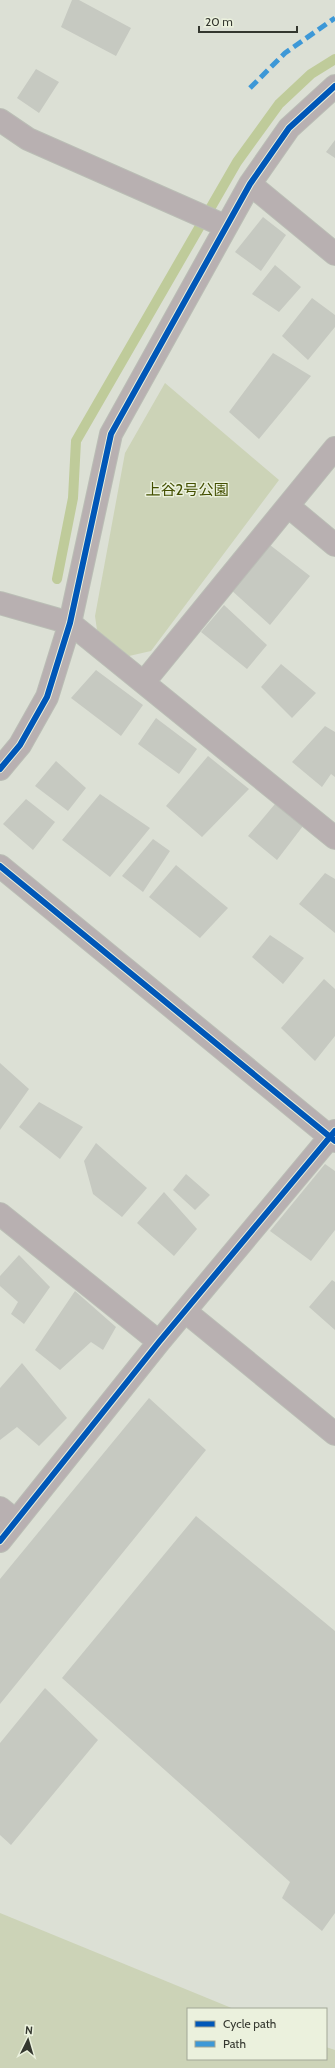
<svg xmlns="http://www.w3.org/2000/svg" width="335" height="2068" font-family="Cabin,'Noto Sans JP',sans-serif">
<style>
.green{fill:#ccd3b7}
.lines{fill:none;stroke-linecap:round;stroke-linejoin:round}
.stream{stroke:#bfcb9a;stroke-width:10}
.building{fill:#c6c9c1}
.street-casing{stroke:#babdb5;stroke-width:24}
.street{stroke:#b8b0b1;stroke-width:22}
.quiet{stroke:#3d98d7;stroke-width:5;stroke-dasharray:10 5;stroke-linecap:butt}
.cycleway-casing{stroke:#ebf1dd;stroke-width:8}
.cycleway{stroke:#0057b8;stroke-width:6}
.labels{text-anchor:middle;stroke-width:3;stroke-linejoin:round;paint-order:stroke}
.park-label{font-size:15px;fill:#434f00;stroke:#ebf1dd}
</style>
<rect width="100%" height="100%" fill="#dce0d5"/>
<!-- green -->
<path class="green" d="M165 383 279 480 151 651 129 656 97 630 95 616 125 453Z
M0 1913 234 2009H188V2059H326V2047L335 2050V2068H0Z"/>
<g class="lines">
<!-- stream -->
<path class="stream" d="M57 579 73 498 76 441 237 162 279 104 311 74 335 59"/>
</g>
<!-- building -->
<path class="building" d="M72 0H79L131 28 116 56 61 27Z
M36 69 59 82 39 113 17 98Z
M335 140V158L326 152Z
M263 217 286 235 261 271 235 252Z
M275 265 301 287 279 312 252 294Z
M312 298 335 315V327L308 360 282 336Z
M273 353 311 376 259 439 229 412Z
M270 545 310 576 270 625 230 589Z
M224 605 267 645 247 669 201 632Z
M281 664 316 693 292 718 261 687Z
M96 670 143 705 121 736 71 698Z
M156 718 197 749 179 774 138 744Z
M325 726 335 732V777L331 774 322 787 292 762Z
M208 756 249 789 202 837 166 806Z
M56 761 86 788 68 811 35 786Z
M100 794 150 828 110 877 62 840Z
M26 799 55 822 33 850 3 824Z
M275 804 303 826 277 860 248 836Z
M153 839 170 851 143 892 122 876Z
M176 865 228 908 200 938 149 897Z
M325 873 335 879V933L299 904Z
M270 935 304 958 283 984 252 957Z
M324 979 335 989V1036L315 1061 281 1028Z
M0 1063 29 1089 0 1130Z
M39 1102 83 1127 60 1159 19 1127Z
M96 1143 147 1188 122 1217 93 1194 84 1161Z
M325 1164 335 1171V1230L311 1261 270 1231Z
M186 1174 210 1195 195 1210 173 1190Z
M164 1192 197 1229 174 1256 137 1223Z
M19 1255 50 1287 24 1324 11 1314 18 1302 0 1286V1276Z
M332 1280 335 1282V1330L309 1307Z
M75 1291 116 1327 103 1350 91 1342 60 1370 35 1350Z
M22 1363 67 1418 39 1446 17 1427 0 1440V1388Z
M149 1398 206 1450 0 1704V1579Z
M196 1516 335 1631V1913L322 1931 282 1898 290 1882 62 1678Z
M45 1688 98 1740 11 1845 0 1835V1743Z"/>
<g class="lines">
<defs>
<path id="street" d="M0 120 28 139 225 226
M250 184 335 254
M288 506 335 545
M0 603 70 623 335 838
M144 682 335 448
M0 769 20 745 47 697 70 623 111 434 250 184 289 128 335 86
M0 866 335 1141
M0 1214 159 1342
M186 1312 335 1434
M0 1508 16 1521
M0 1541 159 1342 335 1131"/>
</defs>
<!-- street casing -->
<use href="#street" class="street-casing"/>
<!-- street -->
<use href="#street" class="street"/>
<!-- quiet -->
<path class="quiet" d="M250 88 285 53 335 18"/>
<defs>
<path id="cycleway" d="M0 769 20 745 47 697 70 623 111 434 250 184 289 128 335 86
M0 866 335 1141
M0 1541 159 1342 335 1131"/>
</defs>
<!-- cycleway casing -->
<use href="#cycleway" class="cycleway-casing"/>
<!-- cycleway -->
<use href="#cycleway" class="cycleway"/>
</g>
<g class="labels">
<!-- park labels -->
<g class="park-label">
<text x="187" y="495">上谷2号公園</text>
</g>
</g>
<!-- legend -->
<rect x="187" y="2008" width="140" height="52" fill="#ebf1dd" stroke="#a2a797"/>
<rect x="195" y="2021" width="20" height="6" fill="#0057b8" stroke="#a2a797"/>
<text x="223" y="2028" font-size="12" fill="#34372f">Cycle path</text>
<rect x="195" y="2041" width="20" height="6" fill="#3d98d7" stroke="#a2a797"/>
<text x="223" y="2048" font-size="12" fill="#34372f">Path</text>
<!-- north arrow -->
<g transform="translate(28 2040) rotate(5)" stroke="#ebf1dd" stroke-width="3" paint-order="stroke">
<path d="M0-3L7 15L0 10L-7 15Z" fill="#34372f"/>
<text y="-6" font-size="11" font-weight="bold" text-anchor="middle" fill="#34372f">N</text>
</g>
<!-- scale -->
<path d="M199 26v6h98v-6" fill="none" stroke="#34372f" stroke-width="2"/>
<text x="205" y="26" font-size="12" fill="#34372f" stroke="#ebf1dd" stroke-width="3" paint-order="stroke">20 m</text>
</svg>
